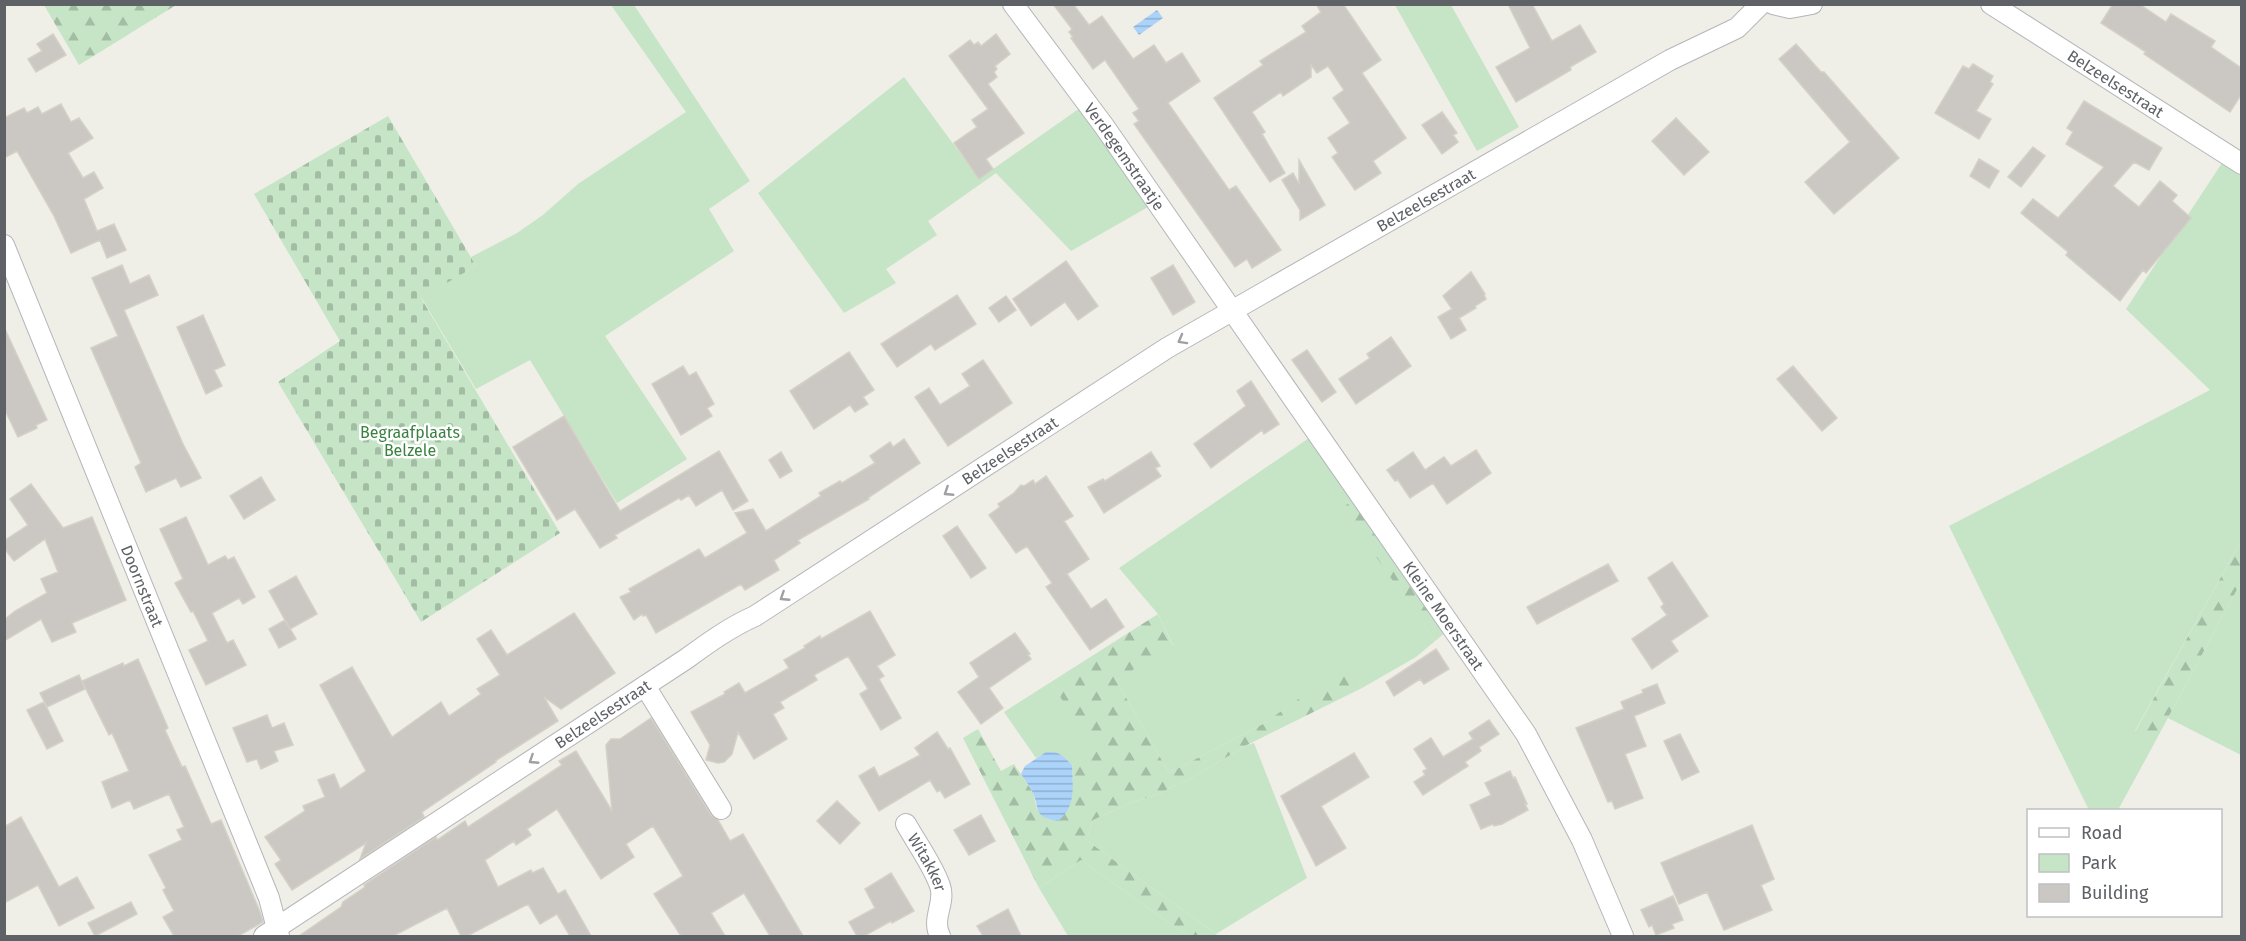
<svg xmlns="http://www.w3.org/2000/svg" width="2246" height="941" font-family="'Fira Sans',sans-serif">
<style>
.green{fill:#c5e5c6}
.forest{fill:url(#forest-firs)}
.cemetery{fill:url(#cemetery-stones)}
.water{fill:url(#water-rules)}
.building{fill:#cbc8c4;stroke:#d4d0c5;stroke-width:1.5}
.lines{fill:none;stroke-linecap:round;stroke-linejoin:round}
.minor-casing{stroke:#b4b6ba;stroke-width:22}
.minor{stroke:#fff;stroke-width:20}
.oneway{stroke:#9ea0a3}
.labels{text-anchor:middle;stroke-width:5;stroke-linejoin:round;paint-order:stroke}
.street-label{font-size:16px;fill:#5e6166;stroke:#fff}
.park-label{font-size:16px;fill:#3a8140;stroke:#fff}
</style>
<defs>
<pattern id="forest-firs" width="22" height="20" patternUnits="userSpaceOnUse" patternTransform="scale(1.5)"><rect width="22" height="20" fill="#c5e5c6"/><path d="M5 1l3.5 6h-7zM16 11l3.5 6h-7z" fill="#a3bda5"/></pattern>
<pattern id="cemetery-stones" width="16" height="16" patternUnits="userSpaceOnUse" patternTransform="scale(1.5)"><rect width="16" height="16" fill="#c5e5c6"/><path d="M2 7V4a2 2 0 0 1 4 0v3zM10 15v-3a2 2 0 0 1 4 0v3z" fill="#a3bda5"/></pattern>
<pattern id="water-rules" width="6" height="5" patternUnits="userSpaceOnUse" patternTransform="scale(1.5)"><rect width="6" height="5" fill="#acd4fa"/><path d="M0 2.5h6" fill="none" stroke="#8fafce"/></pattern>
</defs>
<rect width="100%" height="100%" fill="#efeee7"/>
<!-- green -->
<path class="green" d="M611 5H634L750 181 709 209 734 251 605 336 687 459 617 503 530 360 476 389 421 297 476 266 471 257 517 233 543 215 578 184 686 112Z
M1395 5H1451L1519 127 1477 151Z
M904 77 979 179 1080 108 1148 207 1071 251 996 173 928 221 937 235 886 269 896 283 844 313 758 193Z
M2224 160 2241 172V541L2135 731 2155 742 2118 810H2089L1949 526 2210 390 2126 309Z
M1312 436 1352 501 1343 508 1435 641 1416 657 1362 688 1346 667 1263 724 1169 773 1116 680 1173 645 1158 614 1119 568Z
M2241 582V755L2168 718Z
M1051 682 1096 753 1072 765C1060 753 1052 749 1036 758L1004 712Z
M1254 743 1307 878 1216 934 1086 840 1093 820 1132 802 1156 795 1197 775 1245 746Z
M1081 860 1188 936H1068L1039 888Z"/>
<!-- forest -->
<path class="forest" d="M44 5H176L79 65Z
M1352 501 1445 633 1435 641 1342 508Z
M2241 541V582L2155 742 2135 732Z
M1158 614 1173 646 1116 680 1169 773 1263 724 1346 666 1362 688 1245 746 1197 775 1156 795 1132 802 1093 820 1086 840 1216 934 1217 936H1188L1081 860 1039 888 963 738 978 729 1001 771 1014 764 1033 792 1037 810 1073 785 1072 765 1095 753 1051 682Z"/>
<!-- cemetery -->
<path class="cemetery" d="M388 116 476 266 421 298 560 533 421 622 278 382 340 341 254 194Z"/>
<!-- water -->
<path class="water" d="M1157 10 1163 18 1139 35 1133 27Z
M1046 752C1059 751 1063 756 1072 765 1073 786 1076 807 1058 821 1031 816 1041 809 1032 791 1029 785 1024 779 1021 774L1025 766Z"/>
<!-- building -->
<path class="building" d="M1053 4H1073L1089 25 1102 16 1133 59 1154 45 1166 63 1182 53 1200 81 1168 103 1229 190 1236 186 1281 250 1252 268 1247 259 1235 267 1134 124 1139 121 1133 113 1139 109 1105 60 1093 69 1071 38 1073 37 1069 32 1072 29Z
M1316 4H1343L1381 60 1362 73 1406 138 1373 161 1381 173 1355 190 1332 157 1338 153 1328 138 1350 123 1333 98 1344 90 1328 66 1317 73 1311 65V77L1283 96 1281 92 1252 112 1265 132 1262 134 1285 173 1270 182 1214 98 1263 65 1260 61 1306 32 1302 26 1321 12Z
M1508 4H1532L1552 41 1580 25 1596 52 1570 67 1571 70 1516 102 1496 67 1530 48Z
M2113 4H2139L2166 22 2171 14 2215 41 2211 47 2241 68V95L2230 112 2144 54 2146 52 2101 23Z
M53 34 66 55 36 72 28 59 42 51 37 44Z
M996 34 1010 54 995 66 997 69 994 72 997 77 988 84 1024 133 986 159 993 169 979 179 954 143 977 127 972 120 988 109 949 56 970 40 974 45 978 42 981 46Z
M1796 44 1821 72H1824L1899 158 1834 214 1805 182 1850 142 1779 59Z
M1973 64 1993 76 1990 82 1993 84 1976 111 1991 119 1979 139 1935 113 1963 66 1969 69Z
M2084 101 2162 148 2149 170 2134 162 2113 186 2139 207 2160 181 2177 195 2172 201 2191 218 2146 273 2143 270 2120 301 2066 255 2068 252 2021 213 2033 199 2058 218 2104 167 2066 144 2073 132 2067 128Z
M61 104 71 122 79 118 93 138 68 153 83 178 94 172 103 188 84 199 97 231 114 224 126 250 107 258 100 240 71 253 54 216 17 151 4 158V118L24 108 27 113 38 107 42 114Z
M1442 112 1457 133 1453 135 1458 142 1442 154 1422 125Z
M1676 118 1709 152 1684 175 1652 141Z
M2033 147 2045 156 2021 187 2008 177Z
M1979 159 1999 171 1989 188 1970 176Z
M1299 160 1325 205 1300 220V210L1282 180 1293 173 1299 184Z
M1066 261 1098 306 1078 320 1065 302 1031 326 1013 299Z
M122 265 130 284 149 275 158 295 124 310 183 444 201 478 181 487 176 478 146 492 135 467 141 463 91 348 118 336 92 278Z
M1173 265 1195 302 1173 315 1151 278Z
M1471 272 1485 294 1484 295 1486 299 1475 306 1476 308 1459 318 1466 330 1451 339 1438 317 1452 309 1443 296Z
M957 295 976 324 935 350 931 344 897 367 881 344Z
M1006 296 1016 310 999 322 989 308Z
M203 315 225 365 214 370 222 386 206 394 177 327Z
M4 327 47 420 36 425 37 428 18 437 4 408Z
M1391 337 1411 366 1356 404 1339 379 1370 358 1367 354Z
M1307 350 1336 392 1322 402 1292 360Z
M849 352 874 390 863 397 868 404 855 412 850 405 814 429 790 391Z
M983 360 1012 403 948 446 915 397 929 388 940 405 970 386 962 374Z
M683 366 689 376 696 372 714 404 707 408 712 416 681 435 652 384Z
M1793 366 1837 418 1822 431 1777 379Z
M1251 381 1279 424 1264 434 1262 430 1211 468 1194 444 1246 406 1237 391Z
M564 416 620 511 719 451 748 501 733 510 722 490 696 506 689 495 681 500 679 498 615 535 617 538 600 548 575 509 557 520 513 447Z
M904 439 920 463 868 498 869 499 798 540 800 543 774 560 779 570 745 590 741 584 656 633 646 615 643 616 642 614 634 620 620 597 631 592 629 589 699 549 705 558 747 533 735 513 753 509 766 531 821 496 819 493 840 481 842 483 875 463 870 456 890 442 893 447Z
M1476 450 1491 473 1447 504 1433 483 1410 498 1398 480 1395 481 1387 470 1413 452 1425 470 1444 457 1451 466Z
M781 452 792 471 780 478 769 460Z
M1151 452 1160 466 1155 468 1161 476 1104 513 1088 487 1103 479 1105 481Z
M1046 476 1073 516 1064 521 1089 559 1067 574 1091 609 1106 599 1124 627 1090 650 1046 587 1052 583 1027 546 1016 553 989 515 1000 507 998 504 1014 493 1021 485 1024 486 1033 480 1035 484Z
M261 477 275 500 244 519 230 496Z
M31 484 63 528 92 517 126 600 72 623 76 632 52 642 41 619 4 641V620L15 611 47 593 41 579 58 572 45 539 14 561 4 548V541L28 525 10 499Z
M186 517 208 565 225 556 228 560 234 557 255 597 243 604 239 598 212 613 227 643 233 640 246 665 206 685 189 650 208 641 193 611 191 612 175 583 183 579 160 529Z
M957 526 986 568 971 578 943 536Z
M1672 562 1708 616 1671 641 1678 651 1652 669 1632 639 1667 615 1661 607 1664 604 1648 578Z
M1608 564 1618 581 1537 624 1527 607Z
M296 576 317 614 290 629 269 591Z
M870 611 895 655 877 666 884 676 879 679 901 718 881 730 860 694 868 689 848 656 814 675 817 680 780 702 784 708 773 714 787 739 754 759 738 732 732 754 724 762 718 763 706 760 710 745 691 712 725 694 724 692 739 683 745 693 789 668 784 660 805 648 804 646 820 636 821 639Z
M574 613 615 673 561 709 544 697 558 721 495 761 496 762 422 812 424 817 360 859 366 843 292 890 275 864 281 860 265 837 305 811 303 806 325 797 318 780 334 774 340 789 366 771 320 685 352 667 392 737 441 702 449 716 481 694 477 689 500 675 477 639 491 630 507 655Z
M285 620 296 639 279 648 269 629Z
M1015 633 1030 654 1028 655 1031 659 989 688 1003 708 981 724 958 692 979 677 970 663Z
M1436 649 1449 669 1424 684 1420 679 1394 696 1386 682Z
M138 659 168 728 165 730 182 767 185 766 211 824 221 820 260 912 263 922 238 936H174L163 917 174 911 163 890 166 888 149 855 182 840 177 830 184 827 169 794 134 809 130 800 112 808 102 782 129 771 112 733 109 735 82 681 123 663 124 666Z
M79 675 85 689 47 707 40 693Z
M1657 684 1665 703 1634 716 1646 746 1625 754 1643 798 1615 809 1612 801 1608 802 1576 728 1624 709 1621 702 1643 693 1642 690Z
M44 702 63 741 47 749 27 710Z
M267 715 272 728 284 723 293 745 274 751 278 761 261 769 257 759 247 762 233 728Z
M651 718 711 815 718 820 730 841 743 834 803 936H770L744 893 711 913 725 936H681L654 894 683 876 653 826 626 844 634 857 601 879 557 809 527 829 531 835 516 845 514 841 485 860 498 887 531 870 532 873 543 868 558 894 565 890 591 936H570L557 914 540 924 528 904 467 936H461L447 908 393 936H299L341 907 343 902 365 887 364 885 436 837 437 840 465 821 468 827 562 765 559 761 576 751 612 811 606 745 611 739H620Z
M1489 720 1499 734 1479 747 1481 751 1465 762 1468 766 1423 795 1414 782 1425 775 1423 771 1427 769 1414 749 1431 738 1443 757 1473 739 1469 733Z
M937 732 948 749 950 748 970 784 945 798 940 790 937 792 930 780 879 811 859 776 874 767 879 777 920 755 915 748Z
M1680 734 1699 772 1682 780 1664 741Z
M1354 753 1369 777 1321 806 1346 848 1316 866 1281 796Z
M1510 771 1513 778 1515 777 1527 804H1525L1528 810 1502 824 1494 826 1493 824 1481 829 1470 805 1491 795 1485 783Z
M837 801 860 823 840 844 817 821Z
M981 815 995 841 969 855 954 830Z
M21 817 59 887 77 877 94 908 59 926 38 885 4 903V827Z
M1752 825 1774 879 1761 885 1772 910 1724 930 1707 892 1679 904 1661 863Z
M891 873 914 911 892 923 891 921 864 936H857L849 922 875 908 865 889Z
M1673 896 1683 920 1672 924 1674 928 1656 935 1652 925 1649 927 1641 910Z
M131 902 137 914 95 936 88 923Z
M1008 909 1021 936H983L977 926Z"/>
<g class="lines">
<defs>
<g id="minor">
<path id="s1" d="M1013 4 1104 126 1526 734 1582 840 1623 936"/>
<path d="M1773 4 1790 8 1812 4"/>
<path id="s2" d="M1991 4 2242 164"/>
<path id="s3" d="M4 245 269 898 279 936"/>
<path d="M645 686 721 809"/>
<path id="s4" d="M906 824C916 842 934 867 940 886 946 903 931 918 940 936"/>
<path id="s5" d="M264 936 686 659C708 643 730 627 755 616L1167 348 1670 60 1737 28 1761 4"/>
</g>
</defs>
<!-- minor casing -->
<use href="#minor" class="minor-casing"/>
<!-- minor -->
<use href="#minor" class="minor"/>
</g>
<!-- one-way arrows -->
<defs><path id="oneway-chevron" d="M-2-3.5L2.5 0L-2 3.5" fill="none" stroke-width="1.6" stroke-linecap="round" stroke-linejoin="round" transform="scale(1.5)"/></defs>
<g class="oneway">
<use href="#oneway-chevron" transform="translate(1182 340) rotate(151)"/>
<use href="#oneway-chevron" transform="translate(948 492) rotate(147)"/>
<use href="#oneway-chevron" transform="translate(784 597) rotate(147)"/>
<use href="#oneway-chevron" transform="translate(533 760) rotate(147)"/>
</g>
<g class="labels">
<!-- street labels -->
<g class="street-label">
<text dy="6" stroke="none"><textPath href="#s2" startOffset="148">Belzeelsestraat</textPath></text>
<text dy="6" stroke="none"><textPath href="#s1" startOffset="189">Verdegemstraatje</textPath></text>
<text dy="6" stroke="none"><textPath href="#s5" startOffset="1376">Belzeelsestraat</textPath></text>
<text dy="6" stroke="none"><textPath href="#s5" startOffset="890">Belzeelsestraat</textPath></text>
<text dy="6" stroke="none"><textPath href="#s3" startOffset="368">Doornstraat</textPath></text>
<text dy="6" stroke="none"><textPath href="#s1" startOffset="748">Kleine Moerstraat</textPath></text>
<text dy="6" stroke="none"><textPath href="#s5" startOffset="405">Belzeelsestraat</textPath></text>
<text dy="6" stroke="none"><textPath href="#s4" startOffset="44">Witakker</textPath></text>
</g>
<!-- park labels -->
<g class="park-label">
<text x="410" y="438">Begraafplaats<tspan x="410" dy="18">Belzele</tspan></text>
</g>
</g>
<!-- border -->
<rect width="2246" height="941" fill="none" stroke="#5e6166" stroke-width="12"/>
<!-- legend -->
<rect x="2027" y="809" width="195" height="108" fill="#ffffff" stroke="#bfc0c2" stroke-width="1.5"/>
<rect x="2039" y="828" width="30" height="9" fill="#ffffff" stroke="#bfc0c2" stroke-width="1.5"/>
<text x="2081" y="839" font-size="18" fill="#5e6166">Road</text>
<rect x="2039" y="854" width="30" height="18" fill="#c5e5c6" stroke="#bfc0c2" stroke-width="1.5"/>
<text x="2081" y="869" font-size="18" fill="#5e6166">Park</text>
<rect x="2039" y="884" width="30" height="18" fill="#cbc8c4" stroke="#bfc0c2" stroke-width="1.5"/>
<text x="2081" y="899" font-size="18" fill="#5e6166">Building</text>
</svg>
